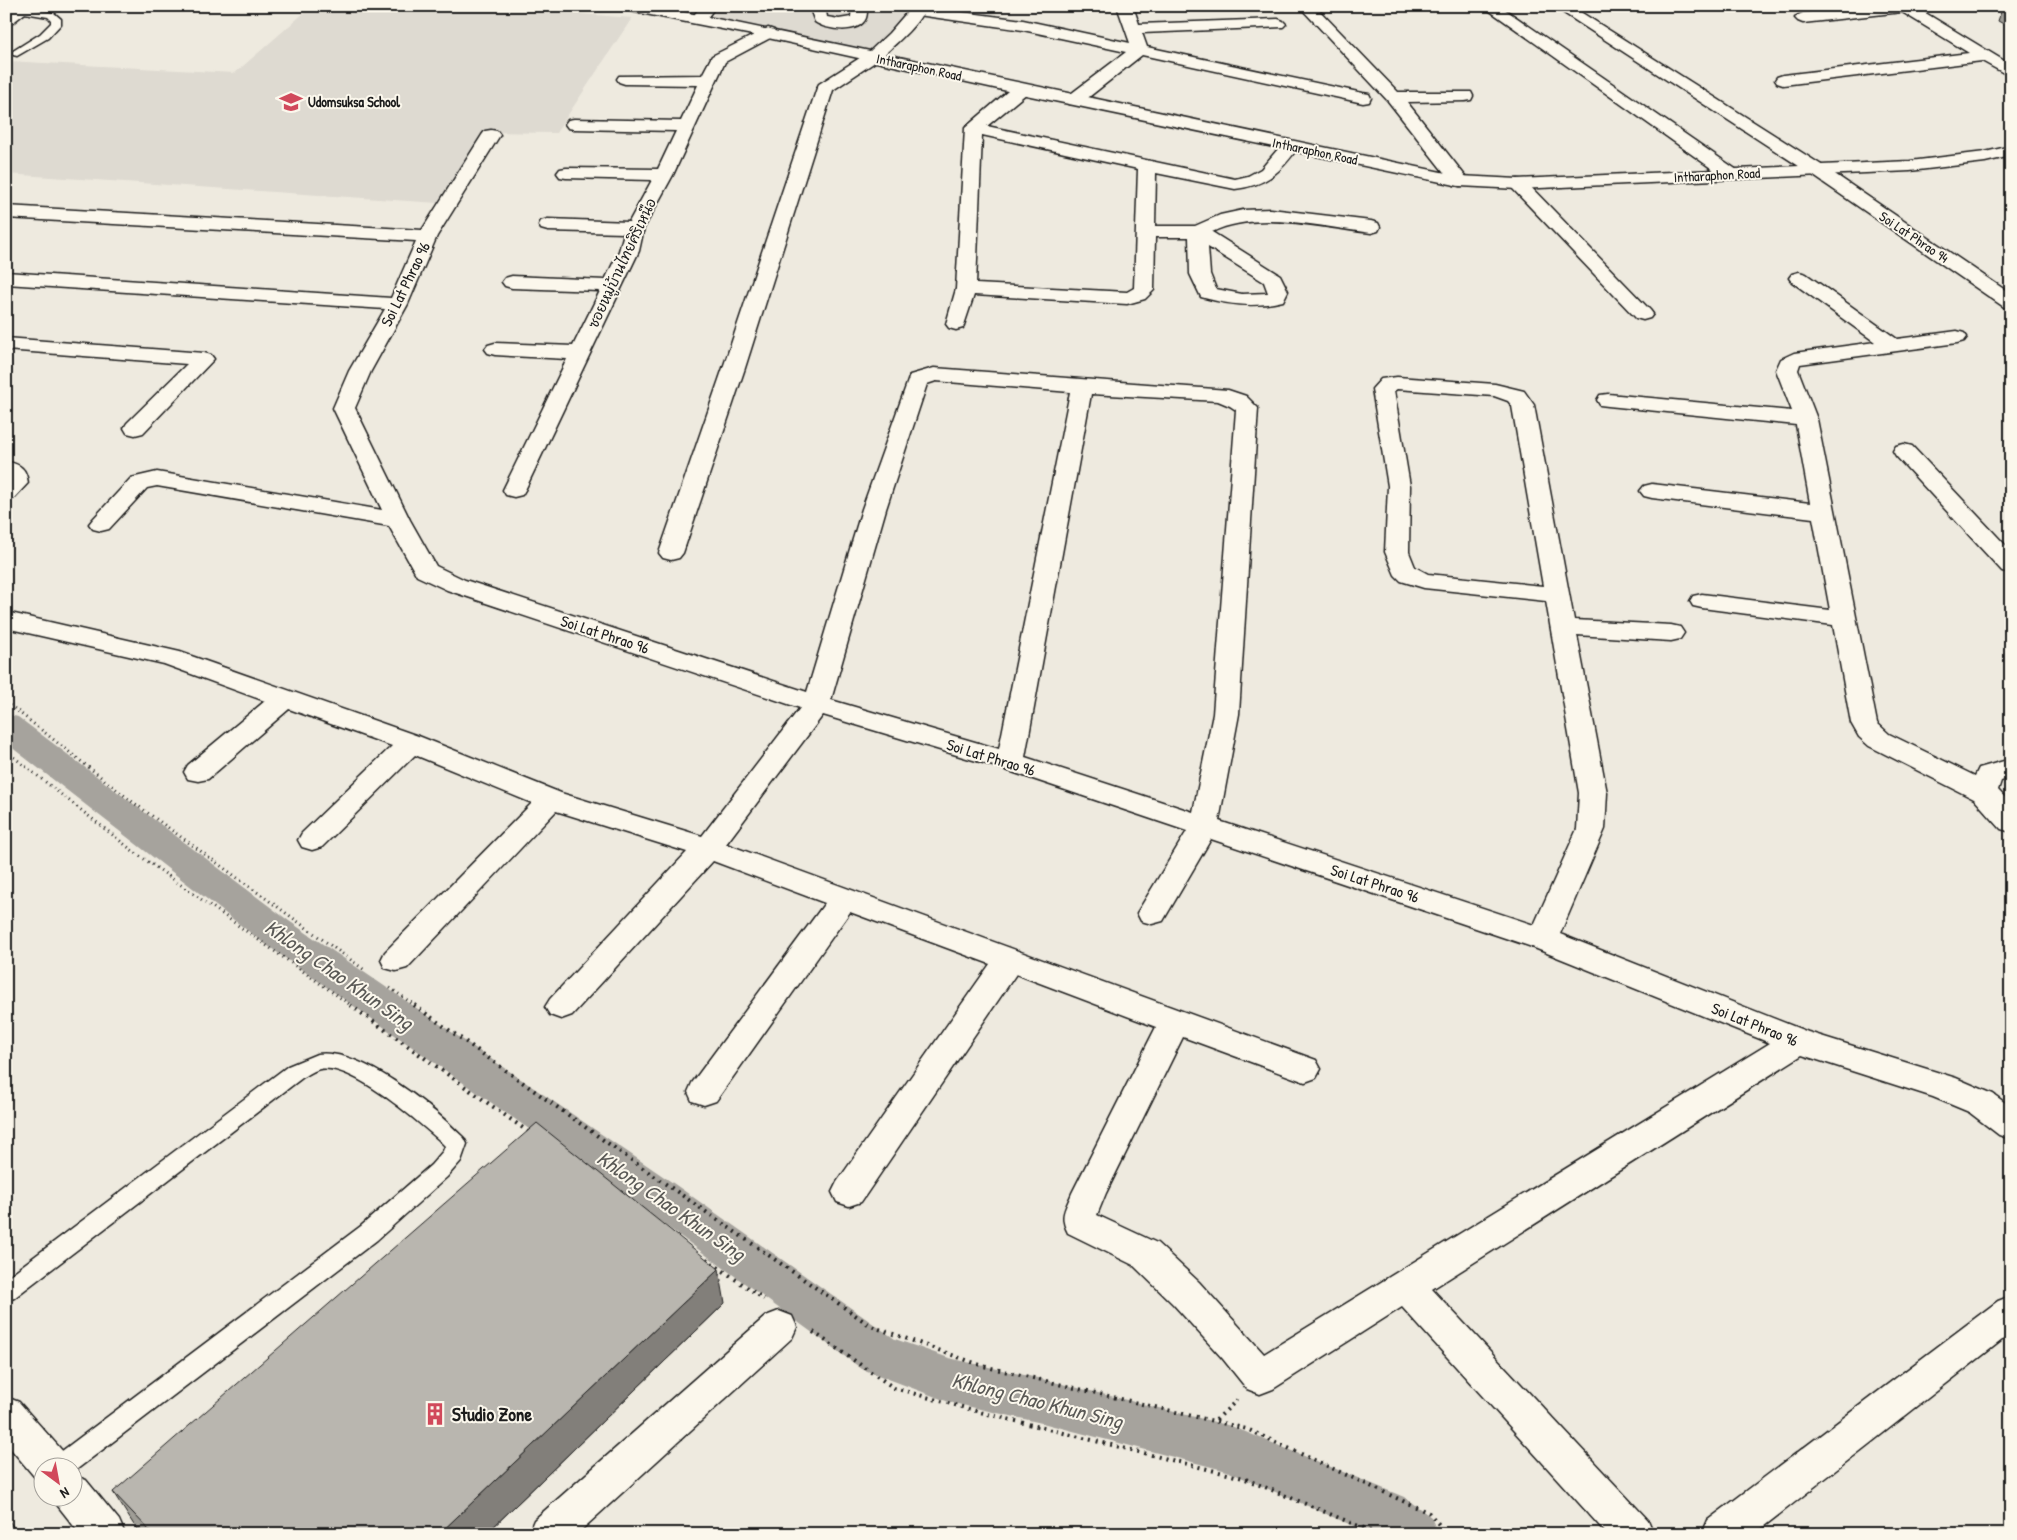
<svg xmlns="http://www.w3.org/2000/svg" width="2017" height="1540" font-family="'Patrick Hand','Playpen Sans Thai',sans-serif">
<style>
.built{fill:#dedad1}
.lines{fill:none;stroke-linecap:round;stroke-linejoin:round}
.canal{fill:#a6a39d;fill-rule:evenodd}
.service-casing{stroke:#1c1c1c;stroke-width:3}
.minor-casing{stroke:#1c1c1c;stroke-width:3}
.tertiary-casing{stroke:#1c1c1c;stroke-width:3}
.path-far1{stroke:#1c1c1c;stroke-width:3;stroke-dasharray:1 4;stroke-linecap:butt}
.path{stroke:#1c1c1c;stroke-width:4;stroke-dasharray:2 5;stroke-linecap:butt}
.service{fill:#fbf7ec;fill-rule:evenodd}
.minor{fill:#fbf7ec;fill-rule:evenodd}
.tertiary{fill:#fbf7ec;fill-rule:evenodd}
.wall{fill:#9f9d96;stroke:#1c1c1c}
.shaded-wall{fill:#827f7a;stroke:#1c1c1c}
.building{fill:#b9b6af;stroke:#1c1c1c}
.labels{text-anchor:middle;stroke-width:4;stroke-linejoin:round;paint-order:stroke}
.far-street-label{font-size:14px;fill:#1c1c1c;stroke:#fbf7ec}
.far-poi-label{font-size:14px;font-weight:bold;fill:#1c1c1c;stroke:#fbf7ec;text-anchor:start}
.street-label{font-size:16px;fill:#1c1c1c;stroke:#fbf7ec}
.near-poi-label{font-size:19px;font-weight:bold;fill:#1c1c1c;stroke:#fbf7ec;text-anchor:start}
.near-water-label{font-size:21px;font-style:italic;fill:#5a5956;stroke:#fbf7ec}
</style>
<rect width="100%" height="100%" fill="#eeeadf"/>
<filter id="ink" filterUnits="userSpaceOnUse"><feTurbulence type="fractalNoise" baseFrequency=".02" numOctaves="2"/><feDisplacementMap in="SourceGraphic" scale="10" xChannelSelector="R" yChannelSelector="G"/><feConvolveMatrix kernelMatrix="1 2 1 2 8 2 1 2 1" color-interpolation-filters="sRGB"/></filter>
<g filter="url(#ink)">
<!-- built -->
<path class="built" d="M312 6H479L632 18 556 133 487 132 438 203 6 174V61L235 73Z
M719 6H919V19L873 58 709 21Z"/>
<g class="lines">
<!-- canal -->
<path class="canal" d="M6 714 18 717 289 921 673 1183 895 1339 949 1358 1046 1380 1231 1426 1404 1497 1431 1517 1438 1534H1372L1227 1471 1046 1424 949 1402 862 1369 643 1209 261 941 6 743Z"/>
<defs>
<path id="service" d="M22 7 54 13 61 19V24L48 38 17 56 13 55V51L40 34 51 23V20L48 17 19 12V8Z
M317 1054C361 1047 434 1108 464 1138L467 1144 461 1161 447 1177 377 1240 72 1473V1468H47L50 1460 361 1226 431 1165 443 1151 445 1146 438 1139C415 1119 351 1063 320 1069 314 1070 308 1075 302 1078L14 1298 6 1301V1278L288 1066Z"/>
<path id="minor" d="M17 6H34L11 24 6 26V14Z
M701 6H716L704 22H694L691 19Z
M809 6H825L827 17 839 19 851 17 852 6H868C867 10 867 15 866 18 859 35 826 30 815 22Z
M916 6 1023 20 1130 43 1117 6H1133L1139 24 1278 19 1283 21 1286 24 1283 27 1142 33 1147 47 1363 93 1369 94 1371 98 1369 102 1363 103 1142 55 1080 104H1068L1066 100 1068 96 1126 52 1023 30 911 14 908 11 911 8Z
M1299 6H1315L1398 92H1471L1473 96 1471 100 1465 101 1407 102 1466 177 1469 181 1466 185 1460 186 1454 185 1388 101Z
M1483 6H1500L1737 170 1740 174 1737 178 1731 179 1725 178Z
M1553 6H1571L1823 166 2011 294V309L2004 307 1811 174Z
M1869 6H1914L2011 65V77L1982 61 1783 85 1777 83 1775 80 1777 77 1783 75 1969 53 1902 12 1803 23 1798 21 1795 18 1798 15 1803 13Z
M768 28 774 30 776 33 774 36 725 62 673 175 644 228 639 251 525 490 522 495 514 497 506 495 503 490 567 359 495 355 488 353 485 349 488 345 495 343 573 346 600 291 512 288 505 286 502 282 505 278 512 276 605 280 619 251 624 233 548 231 541 229 539 225 541 221 548 219 629 222 652 180 566 178 560 177 557 173 560 169 566 168 658 169 676 131 574 129 568 128 565 124 568 120 574 119 681 121 698 85 625 84 619 82 617 79 619 76 702 75 712 56Z
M872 52 878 54 880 57 878 60 833 90 745 368 683 553 679 558 671 560 663 558 659 553 723 368 817 88 819 84 866 54Z
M1021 84 1027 85 1029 89 1027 93 987 126 1235 179 1248 176 1261 169 1284 142 1290 141 1296 142 1299 146C1281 172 1267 185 1235 189L1156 173 1155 226H1195L1220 215 1243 210 1271 209 1371 221 1378 223 1380 227 1378 231 1371 233C1322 227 1257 210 1212 232L1280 275 1288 291 1283 301C1255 308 1229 305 1201 297L1190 274 1189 237H1155L1154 290 1145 299 1127 304 974 295 963 328 956 330 949 328 946 324 956 289 965 128 1015 85ZM982 135 1138 169 1134 288 1127 292 976 284ZM1208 247 1264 282 1268 293 1242 294 1216 289 1210 274Z
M491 130 497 131 500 135 437 236 408 304 371 371 355 408 410 520 436 566 465 580 807 692 862 509 910 375 934 368 1228 390 1246 396 1258 408 1239 714 1219 821 1534 925 1577 829 1579 793 1546 601 1424 588 1401 581 1395 575 1385 552 1388 486 1372 389 1381 379 1397 377 1495 384 1524 391 1534 405 1574 620 1671 625 1680 627 1684 633 1680 639 1671 641 1577 635 1607 793 1605 829 1560 934 1808 1032 1956 1078 1993 1094 2011 1107V1139L1999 1135 1969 1112 1933 1097 1802 1055 1432 1289 1648 1520 1654 1534H1607L1402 1307 1273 1389 1260 1394 1247 1389 1223 1359 1173 1304 1133 1265 1068 1233C1059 1216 1065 1210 1072 1193L1156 1027 1016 974 861 1202 849 1206 837 1202 832 1192 837 1182 990 964 850 912 716 1101 704 1105 692 1101 688 1092 692 1083 825 903 713 861 572 1015 561 1019 550 1015 545 1007 550 999 687 852 556 811 407 968 396 971 385 968 381 960 385 952 532 803 415 755 322 847 312 850 302 847 298 840 302 833 392 746 289 709 208 779 198 781 188 779 184 772 188 765 265 701 164 664 6 628V612L180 652 421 737 561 793 702 836 800 708 447 590 417 576 389 526 157 486 147 488 109 529 101 531 93 529 89 524 93 519 131 478 157 472 382 510 333 408 349 371 385 309 6 284V272L391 298 416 241 6 218V206L422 230 482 135 485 131ZM936 381 1070 392 999 749 831 700 886 509 927 384ZM1397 389 1494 396 1508 401 1512 406 1543 586 1428 574 1415 567 1409 552 1410 486 1394 391ZM1091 394 1218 401 1230 406 1236 410 1213 714 1193 812 1025 757ZM823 715 1000 768 1187 831 1137 913 1141 921 1152 924 1163 921 1211 839 1532 947 1770 1043 1264 1354 1199 1282 1157 1243 1097 1215 1106 1193 1183 1037 1305 1082 1316 1078 1321 1069 1316 1060 726 844Z
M1518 179 1524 180 1650 310 1653 314 1650 318 1643 320 1636 318 1512 188 1509 184 1512 180Z
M1799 272 1806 274 1897 339 1957 331 1964 333 1967 337 1964 341 1957 343 1800 364 1798 370 1817 419 1877 723 1889 734 1975 776 1979 768 2011 759V778L2001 781 1998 790 2011 804V832L2001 829 1974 799 1869 746 1859 737 1851 723 1833 625 1702 608 1693 606 1690 601 1693 596 1702 594 1830 610 1813 518 1652 498 1644 496 1640 491 1644 486 1652 484 1810 503 1796 425 1608 406 1600 405 1597 400 1600 395 1608 394 1792 411 1776 370 1781 359 1794 353 1875 342 1792 282 1789 278 1792 274Z
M6 338 204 353 211 355 214 359 143 433 135 435 127 433 124 428 127 423 187 364 6 350Z
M1904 444 1912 446 2011 551V573L2002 571 1896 456 1893 451 1896 446Z
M6 461C21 465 26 468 28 483L14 498 6 500Z
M2011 1296V1333L1754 1534H1702L1708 1520 1998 1301Z
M779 1311 792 1316 797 1327 792 1338 577 1534H528L534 1520 766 1316Z
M6 1397 19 1402 66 1455 71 1468H42V1483L38 1481 6 1443Z
M72 1475 86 1480 119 1520 125 1534H80L58 1506 54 1498H72Z"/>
<path id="tertiary" d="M623 6H655L870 51 889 33 909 10V6H925C922 22 896 43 885 54L1460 176 1518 179 1910 161 1985 152 2011 146V156L1985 162 1910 171 1518 189 1460 186 1021 94 768 38 630 11 625 9Z"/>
</defs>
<!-- service casing -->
<use href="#service" class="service-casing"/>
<!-- minor casing -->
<use href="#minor" class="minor-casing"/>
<!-- tertiary casing -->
<use href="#tertiary" class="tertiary-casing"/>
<!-- path-far1 -->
<path class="path-far1" d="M6 702 130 800 366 971
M6 751 133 851 352 1006
M390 988 416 1006"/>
<!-- path -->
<path class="path" d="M350 1005 530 1133
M414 1005 644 1169 871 1326 983 1366 1247 1429 1429 1513 1447 1534
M706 1259 764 1299
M813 1332 894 1388 980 1412 1243 1478 1378 1534
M1216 1420 1237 1400"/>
<!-- service -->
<use href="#service" class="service"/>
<!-- minor -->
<use href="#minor" class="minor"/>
<!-- tertiary -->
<use href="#tertiary" class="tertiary"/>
</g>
<!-- wall -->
<path class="wall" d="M2003 6H2011V28L1998 21Z
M725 1303 486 1534H143L134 1525 113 1492Z"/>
<!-- shaded-wall -->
<path class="shaded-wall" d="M719 1269 725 1303 486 1534H439Z"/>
<!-- building -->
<path class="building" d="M537 1123 719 1269 439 1534H153L113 1492Z
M6 1517 19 1534H6Z"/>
</g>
<!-- icons -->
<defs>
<symbol id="school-bare" viewBox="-9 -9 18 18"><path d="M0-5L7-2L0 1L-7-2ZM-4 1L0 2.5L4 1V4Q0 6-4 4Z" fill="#d1495b" stroke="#fbf7ec" stroke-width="2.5" paint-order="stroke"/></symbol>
<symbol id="building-bare" viewBox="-9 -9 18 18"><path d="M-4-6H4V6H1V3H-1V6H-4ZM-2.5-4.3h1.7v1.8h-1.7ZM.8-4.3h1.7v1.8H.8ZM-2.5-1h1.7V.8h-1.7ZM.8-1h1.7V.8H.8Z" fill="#d1495b" stroke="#fbf7ec" stroke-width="2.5" paint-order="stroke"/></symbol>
</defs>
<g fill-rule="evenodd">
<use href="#school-bare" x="275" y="86" width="32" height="32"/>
<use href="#building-bare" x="419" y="1398" width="32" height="32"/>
</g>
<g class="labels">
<!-- far-street labels -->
<g class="far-street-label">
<text transform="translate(919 67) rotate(12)" y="5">Intharaphon Road</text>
<text transform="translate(1315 151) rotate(12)" y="5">Intharaphon Road</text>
<text transform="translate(1717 175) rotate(-3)" y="5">Intharaphon Road</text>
<text transform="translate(1914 237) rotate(34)" y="5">Soi Lat Phrao 94</text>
<text transform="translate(622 263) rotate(-65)" y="5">ซอยหมู่บ้านไทยศิริเหนือ</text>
</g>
<!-- far-poi labels -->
<g class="far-poi-label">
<text x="308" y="107">Udomsuksa School</text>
</g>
<!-- street labels -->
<g class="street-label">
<text transform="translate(405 284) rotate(-64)" y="6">Soi Lat Phrao 96</text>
<text transform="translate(605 634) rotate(18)" y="6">Soi Lat Phrao 96</text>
<text transform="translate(991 757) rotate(17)" y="6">Soi Lat Phrao 96</text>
<text transform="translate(1375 883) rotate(18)" y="6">Soi Lat Phrao 96</text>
<text transform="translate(1755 1024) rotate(22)" y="6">Soi Lat Phrao 96</text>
</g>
<!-- near-poi labels -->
<g class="near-poi-label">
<text x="452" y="1421">Studio Zone</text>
</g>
<!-- near-water labels -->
<g class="near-water-label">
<text transform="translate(339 975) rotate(35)" y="7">Khlong Chao Khun Sing</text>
<text transform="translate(671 1206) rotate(35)" y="7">Khlong Chao Khun Sing</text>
<text transform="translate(1037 1401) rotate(14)" y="7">Khlong Chao Khun Sing</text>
</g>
</g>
<!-- margin -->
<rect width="2017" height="1540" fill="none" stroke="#fbf7ec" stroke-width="25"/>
<rect x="12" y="12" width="1992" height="1515" fill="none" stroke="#1c1c1c" stroke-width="2" filter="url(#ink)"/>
<!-- north arrow -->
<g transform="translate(58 1482) rotate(148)"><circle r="24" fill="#fbf7ec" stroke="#a29f99"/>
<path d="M0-4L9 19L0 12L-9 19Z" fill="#d1495b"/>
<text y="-8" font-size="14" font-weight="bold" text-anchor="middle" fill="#1c1c1c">N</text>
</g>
</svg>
